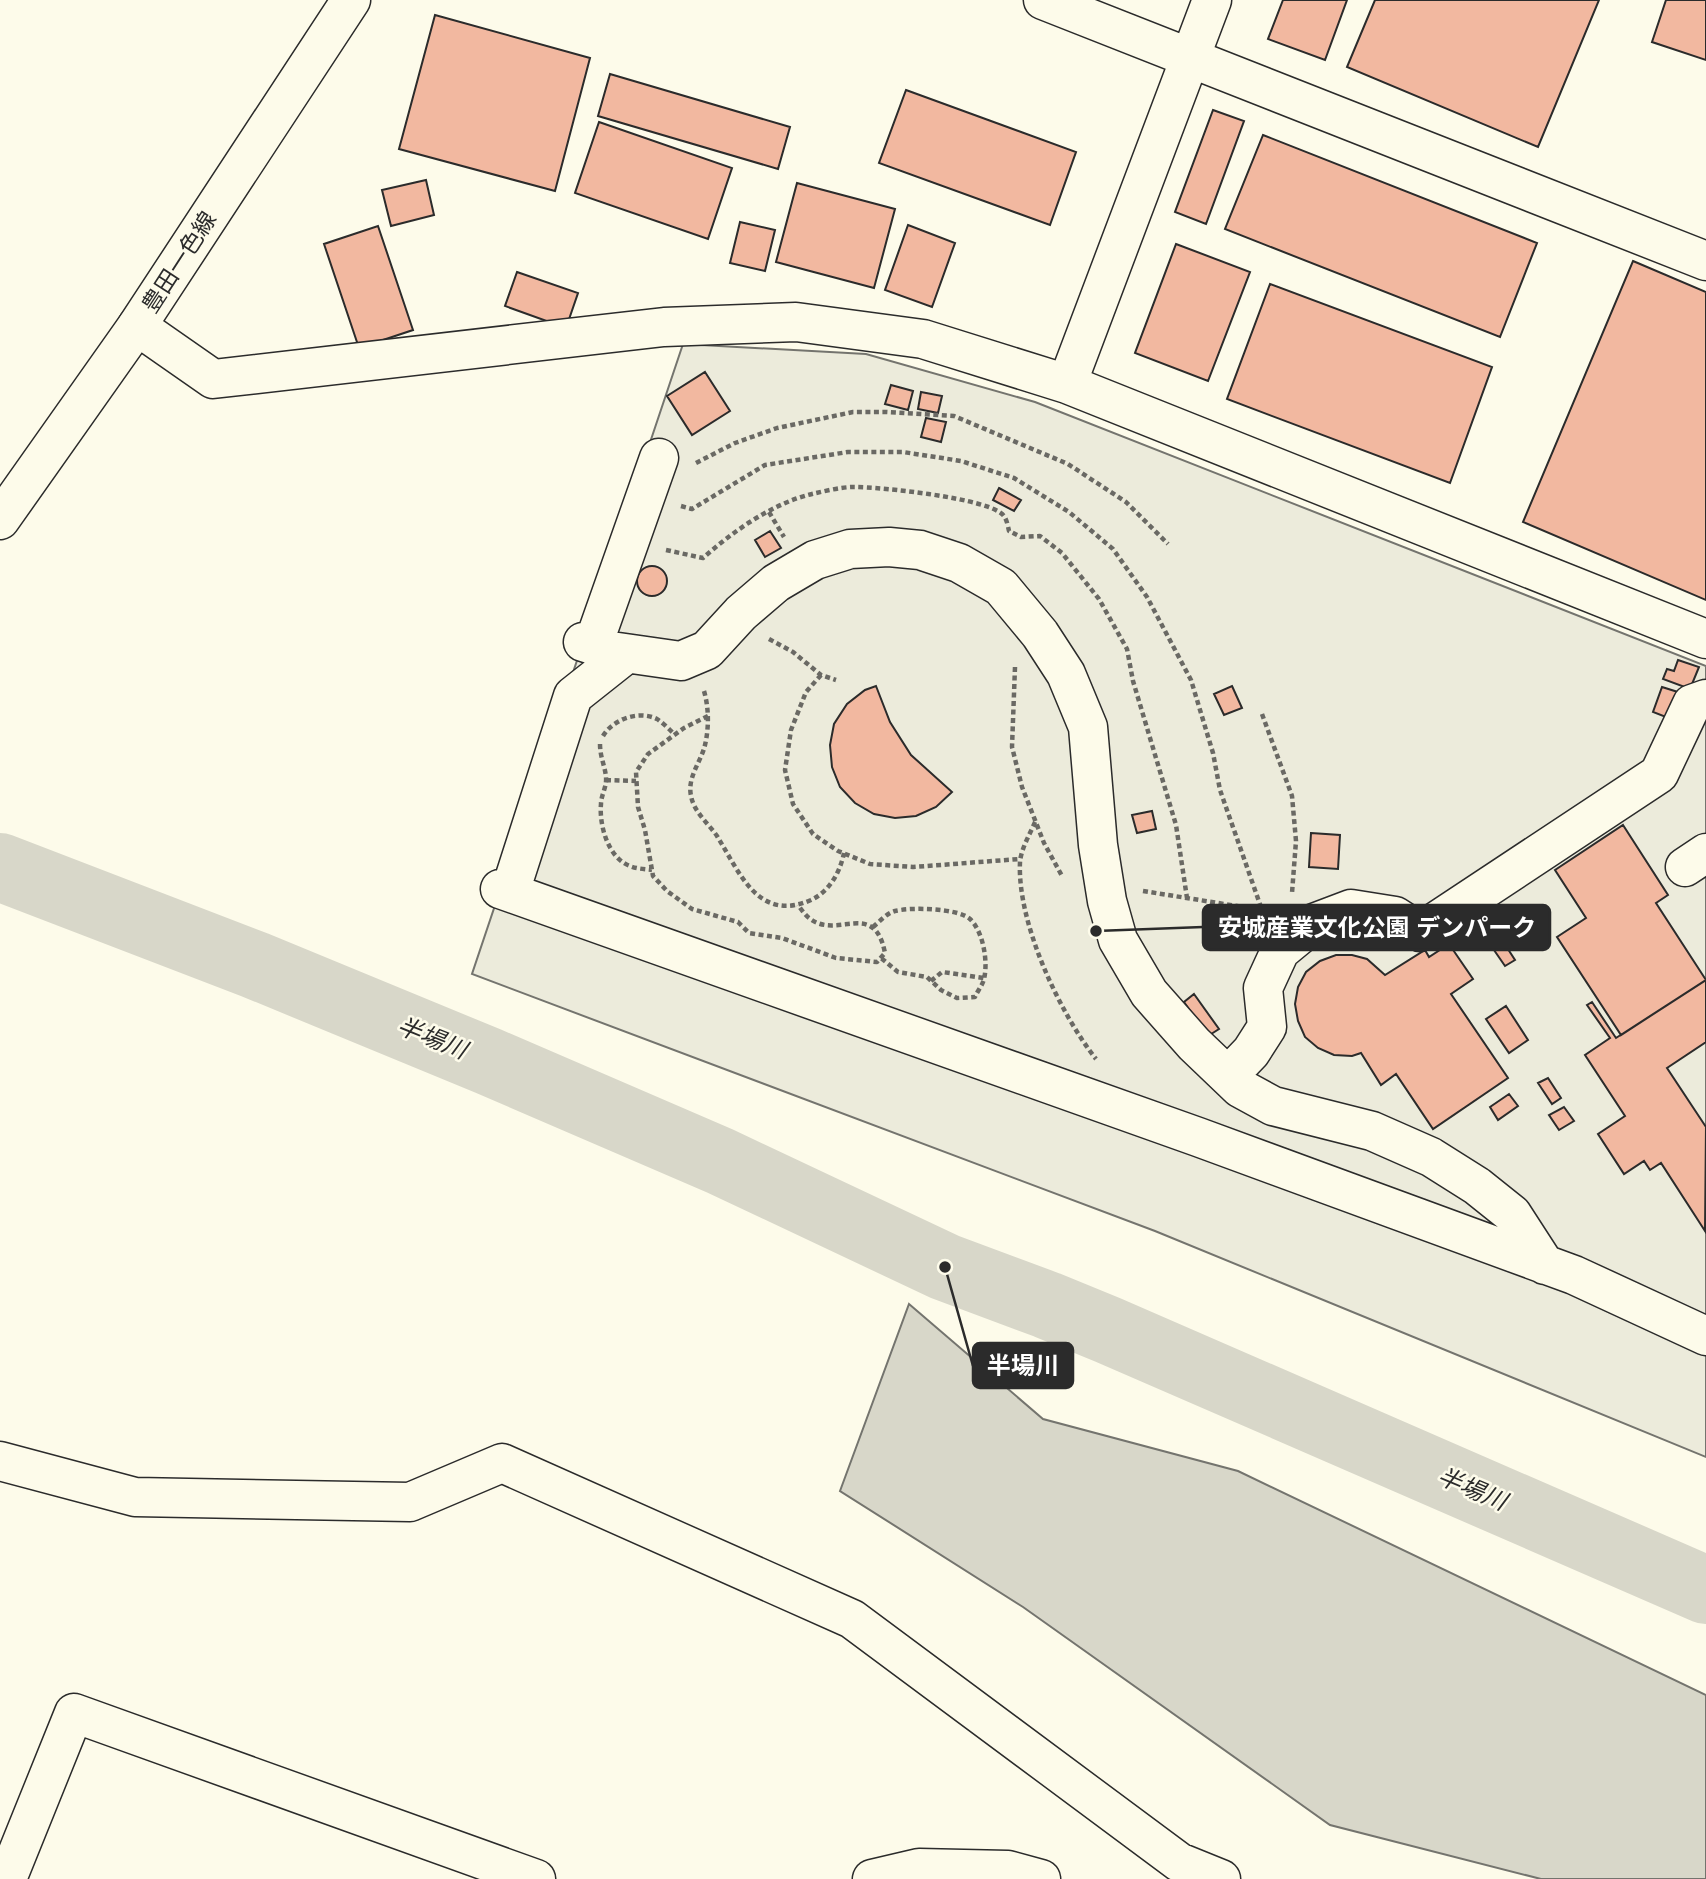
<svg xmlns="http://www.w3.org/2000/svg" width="1706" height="1879" font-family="'PT Serif','Noto Sans JP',serif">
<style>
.green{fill:#ecebdb;stroke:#74746e;stroke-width:2}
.water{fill:#d8d7c9;stroke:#74746e;stroke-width:2}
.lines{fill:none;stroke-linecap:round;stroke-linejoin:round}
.river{stroke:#d8d7c9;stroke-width:68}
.building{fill:#f2b8a0;stroke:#2b2b2b;stroke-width:2}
.minor-casing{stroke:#2b2b2b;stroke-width:41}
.major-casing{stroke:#2b2b2b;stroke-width:41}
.path{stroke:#6a6964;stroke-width:4.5;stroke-dasharray:5 3.5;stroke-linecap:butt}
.minor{stroke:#fdfbea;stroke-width:38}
.major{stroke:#fdfbea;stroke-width:38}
.labels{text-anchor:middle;stroke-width:5;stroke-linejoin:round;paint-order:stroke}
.street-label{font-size:23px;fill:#2b2b2b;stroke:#fdfbea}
.water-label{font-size:24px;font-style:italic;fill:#2b2b2b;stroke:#fdfbea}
.leader{fill:none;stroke:#2b2b2b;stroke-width:2.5}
.callout-dot{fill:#2b2b2b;stroke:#fdfbea;stroke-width:2.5}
.callout{fill:#2b2b2b;stroke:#2b2b2b;stroke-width:2.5}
.callout-label{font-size:24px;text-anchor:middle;font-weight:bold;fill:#fff}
</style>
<rect width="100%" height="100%" fill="#fdfbea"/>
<!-- green -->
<path class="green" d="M683 344 866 354 1035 402 1706 666V1457L1155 1231 472 974Z"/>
<!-- water -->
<path class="water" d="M909 1304 1043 1419 1238 1471 1706 1695V1879H1541L1330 1825 1023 1607 840 1491Z"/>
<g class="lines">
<!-- river -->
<path class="river" d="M0 867 255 965 488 1061 720 1161 945 1267 1047 1305 1108 1330 1706 1590"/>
</g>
<!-- building -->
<path class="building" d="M1283 0H1347L1325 60 1268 39Z
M1375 0H1599L1538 147 1347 67Z
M1666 0H1706V60L1652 42Z
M435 15 590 58 555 191 399 149Z
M610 74 790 127 778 169 598 116Z
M906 90 1076 152 1050 225 879 163Z
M1213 110 1244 121 1206 224 1175 212Z
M599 122 732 168 708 239 575 193Z
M1263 135 1537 243 1500 337 1225 229Z
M426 180 434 215 391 226 382 190Z
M797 183 895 209 874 288 776 262Z
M740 222 775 230 765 271 730 263Z
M908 225 955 243 932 307 885 290Z
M378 226 413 330 359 348 324 244Z
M1176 244 1250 272 1208 381 1135 353Z
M1633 261 1706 292V600L1523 522Z
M517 272 578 293 566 328 505 306Z
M1270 284 1492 367 1450 483 1227 399Z
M705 372 730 411 692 435 667 396Z
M891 385 913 391 908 410 885 404Z
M921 392 942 396 938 413 918 409Z
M926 418 946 422 941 442 921 437Z
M999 488 1021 500 1014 511 993 500Z
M770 531 781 548 765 557 755 540Z
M637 581a15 15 0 1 1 30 0a15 15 0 1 1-30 0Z
M1678 660 1699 667 1690 689 1663 679 1667 669 1674 671Z
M876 686 890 722 911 755 952 792 936 807 916 816 895 818 874 814 855 803 840 787 832 767 830 745 834 724 847 704 865 690Z
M1232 686 1242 708 1224 715 1214 694Z
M1662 687 1681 693 1671 719 1653 712Z
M1152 811 1156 829 1137 833 1132 815Z
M1623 825 1668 895 1656 903 1706 980 1621 1035 1557 937 1586 918 1555 870Z
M1311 833 1340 835 1338 869 1309 867Z
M1504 943 1515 960 1505 966 1494 950Z
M1449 944 1473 979 1451 994 1508 1078 1433 1129 1396 1074 1381 1085 1361 1053 1352 1056 1334 1055 1318 1048 1305 1037 1298 1021 1295 1004 1298 987 1306 972 1320 961 1336 955H1352L1367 959 1385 975 1425 950 1429 957Z
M1706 980V1042L1667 1068 1706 1127 1705 1231 1661 1163 1650 1170 1644 1161 1624 1174 1598 1134 1625 1116 1585 1055 1610 1038 1587 1005 1592 1002 1616 1038Z
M1194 994 1219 1029 1208 1036 1184 1002Z
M1506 1006 1528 1040 1509 1053 1486 1019Z
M1548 1078 1561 1098 1552 1104 1538 1083Z
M1509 1094 1518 1106 1498 1120 1490 1107Z
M1564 1107 1574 1121 1559 1130 1549 1115Z"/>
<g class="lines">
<defs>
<path id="minor" d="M1043 0 1706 261
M137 326 213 379 664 327 796 322 923 339 1067 384 1706 639
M1067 384 1212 0
M583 642 611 651 681 661 707 650 741 613 776 583 815 560 850 549 889 547 920 550 959 563 1001 587 1040 634 1066 674 1088 727 1098 845 1107 901 1118 940 1149 993 1194 1044 1240 1088 1273 1106 1372 1131 1431 1157 1477 1186 1512 1214 1545 1265
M593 645 659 458
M1685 867 1706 853
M500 889 1198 1137 1574 1275 1706 1336
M510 892 573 696 626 654
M1228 1076 1251 1052 1267 1027 1263 988 1280 951 1314 923 1351 909 1395 916 1420 932 1659 774 1692 704 1706 699
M0 1461 135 1497 410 1502 502 1463 852 1619 1179 1862 1221 1879
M7 1879 74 1713 536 1879
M872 1879 919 1868 1008 1870 1041 1879"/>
<path id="major" d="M0 520 137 326 351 0"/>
</defs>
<!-- minor casing -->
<use href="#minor" class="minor-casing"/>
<!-- major casing -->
<use href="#major" class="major-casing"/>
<!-- path -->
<path class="path" d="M696 463 735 443 777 428 853 412H887L954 416 1068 464 1126 502 1168 544
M681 506 692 509 765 465 848 452H903L961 461 1014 478 1069 512 1113 549 1147 597 1191 680 1213 753 1220 790 1262 910
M769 512 784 537
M666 550 703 558C732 532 773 503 812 494 825 491 841 487 854 487 879 487 991 498 1004 516 1007 520 1008 527 1009 531L1021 537 1040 536 1062 553 1099 599 1127 649 1133 681 1176 825 1187 898
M769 639 793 652 821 675 836 680
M1015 667 1012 747 1022 787 1044 843 1062 876
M821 675 806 692 791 730 785 770 793 804 813 834 838 851 870 864 913 867 1020 859
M704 691C709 708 709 728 705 745 701 762 687 777 691 796 694 812 708 823 717 836 740 873 758 923 811 900 830 891 840 872 844 853
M1262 714 1292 796 1296 841 1292 893
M708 716 684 728 648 754 636 772 638 807 645 830 653 876 667 891 692 909 738 922 749 933 782 938 836 958 877 962 885 953C874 898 837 941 809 918 805 915 801 909 798 905
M603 736C613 719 639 710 657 719 663 723 669 729 674 734
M600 744C600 757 605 766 606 777 607 787 601 795 601 804 599 825 608 858 630 866 637 869 645 869 652 870
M606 780 636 781
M1035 822C1030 834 1021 849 1020 862 1017 922 1059 1012 1096 1059
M1143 891 1262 910
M873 927C879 922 887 913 895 911 911 907 958 908 970 919 984 932 989 966 983 982 981 987 977 992 975 997L957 998 941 990 927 977 898 972 881 958
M931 981 942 972 984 978"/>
<!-- minor -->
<use href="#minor" class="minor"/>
<!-- major -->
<use href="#major" class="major"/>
</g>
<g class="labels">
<!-- street labels -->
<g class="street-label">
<text transform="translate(179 262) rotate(-57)" y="8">豊田一色線</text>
</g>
<!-- water labels -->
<g class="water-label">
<text transform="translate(432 1038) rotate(22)" y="8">半場川</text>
<text transform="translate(1472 1489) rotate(23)" y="8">半場川</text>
</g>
</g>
<!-- callouts -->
<path class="leader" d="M1096 931L1203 927M945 1267L973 1366"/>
<g class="callout-dot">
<circle cx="1096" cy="931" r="7"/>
<circle cx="945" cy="1267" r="7"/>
</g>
<g class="callout">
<rect x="1203" y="905" width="347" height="45" rx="7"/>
<rect x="973" y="1343" width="100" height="45" rx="7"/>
</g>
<g class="callout-label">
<text x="1377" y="936">安城産業文化公園 デンパーク</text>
<text x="1023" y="1374">半場川</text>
</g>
</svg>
